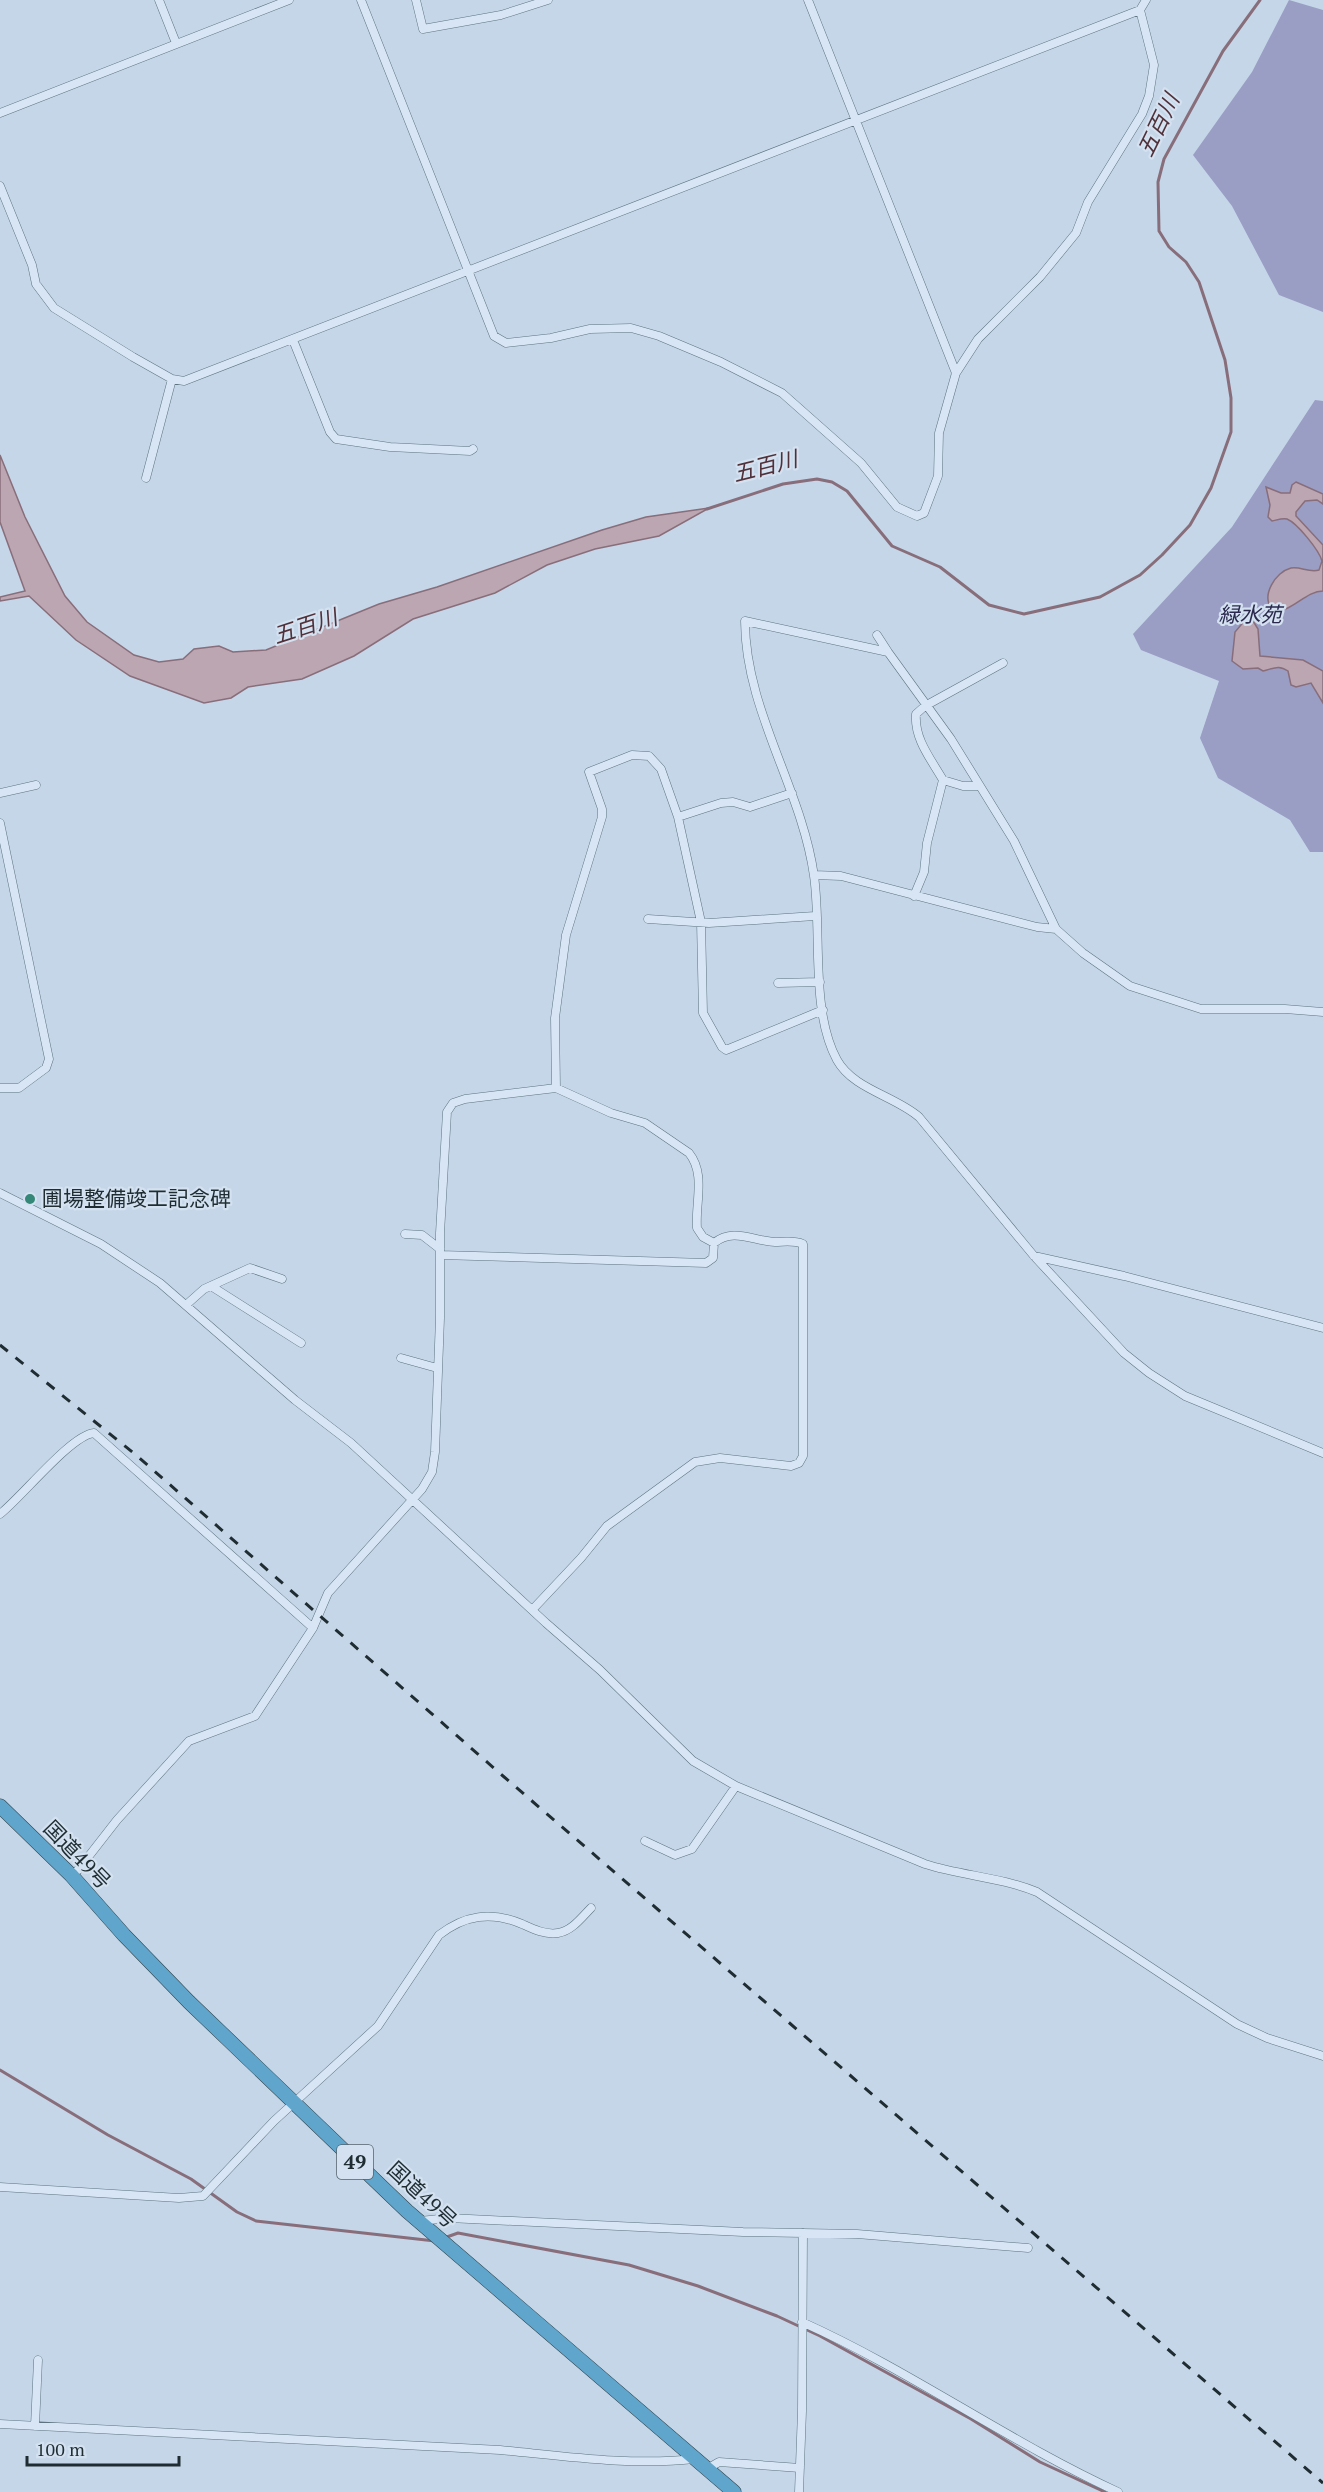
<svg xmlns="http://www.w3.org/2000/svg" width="1323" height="2492" font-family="'PT Serif','Noto Sans JP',serif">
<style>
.green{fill:#9a9dc4}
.water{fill:#bca6b1;stroke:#886e7a;stroke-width:1.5}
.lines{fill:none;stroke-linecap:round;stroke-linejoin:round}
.stream{stroke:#886e7a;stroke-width:3}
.street-casing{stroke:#5d7480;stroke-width:9}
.highway-casing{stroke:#31464f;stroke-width:15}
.street{stroke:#d7e5f4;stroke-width:8}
.highway{stroke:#60a5cc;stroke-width:14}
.rail{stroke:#1f2d32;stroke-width:3;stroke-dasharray:10 10;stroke-linecap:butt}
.poi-dot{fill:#358777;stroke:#d3e1f0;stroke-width:2}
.labels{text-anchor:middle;stroke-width:4.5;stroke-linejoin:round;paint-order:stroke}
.shield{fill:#d3e1f0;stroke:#55636b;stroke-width:1.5}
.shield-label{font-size:20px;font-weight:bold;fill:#1f2d32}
.park-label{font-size:21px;font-style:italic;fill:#2a284c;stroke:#d3e1f0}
.poi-label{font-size:21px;fill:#1f2d32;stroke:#d3e1f0;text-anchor:start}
.street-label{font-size:21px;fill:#1f2d32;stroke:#d3e1f0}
.water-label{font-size:22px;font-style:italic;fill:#503039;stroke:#d3e1f0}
</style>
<rect width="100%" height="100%" fill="#c5d6e8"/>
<!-- green -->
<path class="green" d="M1289 0 1323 10V312L1279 295 1232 206 1193 155 1252 72Z
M1315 400 1323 401V852H1310L1290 820 1218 778 1200 738 1219 681 1141 650 1133 634 1232 527Z"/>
<!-- water -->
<path class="water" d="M0 455 25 517 65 596 87 622 134 655 159 662 183 659 194 649 219 646 233 652 266 650 379 604 437 587 602 530 646 517 709 508 659 536 595 549 547 565 495 593 413 619 354 656 302 679 248 687 231 698 204 703 130 676 76 640 29 596 0 601V597L25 591 0 522Z
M1296 482 1323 494V504L1317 500 1305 501 1296 512V516L1323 545V591C1304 591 1290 616 1272 609 1261 596 1275 572 1291 568 1300 566 1309 573 1319 570L1322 561C1319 550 1297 523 1287 519 1282 518 1277 520 1272 521L1268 517 1270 505 1266 487 1281 493H1290L1292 485Z
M1246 619 1253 621 1258 629 1260 656 1303 660 1323 671V703L1311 683 1296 687 1291 685 1288 671C1278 664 1273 669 1263 671L1258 668 1243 669 1232 661 1235 632Z"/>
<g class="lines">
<!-- stream -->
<path class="stream" d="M707 509 783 484 817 479 832 482 847 491 892 546 940 567 989 605 1024 614 1100 597 1140 575 1162 555 1190 525 1211 488 1231 432V398L1225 360 1199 282 1186 262 1169 247 1159 231 1158 182 1164 159 1223 51 1260 0
M0 2070 108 2135 191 2179 237 2212 256 2221 435 2241
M444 2238 458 2233 629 2265 698 2286 777 2316 820 2336 971 2419 1040 2462 1105 2492"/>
<defs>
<path id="street" d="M159 0 176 43
M361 0 494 336 506 343 551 338 590 329 631 328 659 336 721 362 782 393 861 463 897 507 917 516 924 513 938 476 939 433 956 373 978 339 1040 277 1076 233 1088 202 1142 114 1149 96 1154 65 1140 10 1146 0
M416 0 423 29 501 15 548 0
M808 0 956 373
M0 113 289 0
M0 186 32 265 36 284 54 308 133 357 172 379 184 381 1140 10
M293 340 330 432 336 439 390 447 470 451 473 449
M146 478 172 379
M877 635 888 652
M943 780 963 786H979
M0 793 36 785
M678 817 701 922 703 1013 722 1047 726 1050 823 1010
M0 823 49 1059 46 1068 19 1088H0
M814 875 841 876 1037 927 1056 929
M914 896 924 872 927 843 943 780C931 759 914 739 916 714L925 706 1003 663
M648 919 709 923 815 916
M778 983 820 982
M1323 1012 1285 1009H1201L1130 986 1083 953 1056 929 1014 841 951 739 888 652 745 621C745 710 802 789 814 876 822 930 810 1011 837 1060 853 1089 895 1096 919 1117L1034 1256 1124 1353 1149 1373 1185 1396 1323 1453
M0 1193 101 1244 160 1283 295 1400 351 1443 546 1623 600 1670 693 1761 736 1786 925 1864C962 1876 1001 1877 1037 1892L1237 2024 1267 2038 1323 2056
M405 1234 422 1235 440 1249
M440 1255 706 1263 713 1258 714 1243
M1034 1256 1124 1276 1323 1328
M211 1286 301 1343
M186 1305 204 1289 250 1268 282 1279
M401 1358 437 1368
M0 1514C21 1498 71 1435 94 1433L313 1628
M533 1609 581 1558 607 1526 695 1462 720 1458 791 1466 799 1463 803 1456V1244C794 1240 784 1242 775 1242 753 1241 733 1227 714 1243L703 1237 697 1228C695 1203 706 1174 689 1153L645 1123 611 1113 556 1088
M645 1841 675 1855 692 1849 736 1786
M71 1875 78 1870 117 1820 189 1741 255 1716 313 1628 328 1593 422 1489 432 1472 435 1452 440 1318V1233L447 1112 453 1103 465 1099 556 1088 555 1018 566 935 602 817V809L589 772 632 755 649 756 661 769 678 817 721 803 733 802 750 807 792 793
M0 2187 179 2198 203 2196 274 2121 378 2026 439 1935C465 1915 491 1911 522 1924 533 1929 545 1935 558 1933 572 1931 582 1917 591 1908
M420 2221 449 2218 743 2232 857 2234 1028 2248
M802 2322C911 2371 1009 2442 1118 2492
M0 2424 500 2450C563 2456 631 2466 694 2459
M35 2426 38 2360
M707 2469 719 2462 800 2468
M799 2492 802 2411 803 2233"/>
<path id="highway" d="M0 1806 71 1875 124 1935 189 2002 407 2211 734 2492"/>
</defs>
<!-- street casing -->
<use href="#street" class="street-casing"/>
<!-- highway casing -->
<use href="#highway" class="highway-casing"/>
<!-- street -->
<use href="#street" class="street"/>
<!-- highway -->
<use href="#highway" class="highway"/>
<!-- rail -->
<path class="rail" d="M0 1345 136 1455 503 1776 1323 2483"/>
</g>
<!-- markers -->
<circle class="poi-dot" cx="30" cy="1199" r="6"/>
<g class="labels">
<!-- shield labels -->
<rect class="shield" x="337" y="2145" width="36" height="34" rx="4.5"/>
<g class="shield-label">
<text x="355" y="2169">49</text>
</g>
<!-- park labels -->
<g class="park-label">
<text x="1250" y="622">緑水苑</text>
</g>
<!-- poi labels -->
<g class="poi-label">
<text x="42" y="1206">圃場整備竣工記念碑</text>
</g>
<!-- street labels -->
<g class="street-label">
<text transform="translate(77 1855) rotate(46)" y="7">国道49号</text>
<text transform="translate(422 2195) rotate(43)" y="7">国道49号</text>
</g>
<!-- water labels -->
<g class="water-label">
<text transform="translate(1158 125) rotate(-64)" y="8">五百川</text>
<text transform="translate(765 466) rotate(-14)" y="8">五百川</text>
<text transform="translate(305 626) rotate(-18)" y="8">五百川</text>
</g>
</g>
<!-- scale -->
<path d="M27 2456v9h152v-9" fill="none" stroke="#1f2d32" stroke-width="3"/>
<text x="36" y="2456" font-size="18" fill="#1f2d32" stroke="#d3e1f0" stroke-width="4.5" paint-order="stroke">100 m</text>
</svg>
